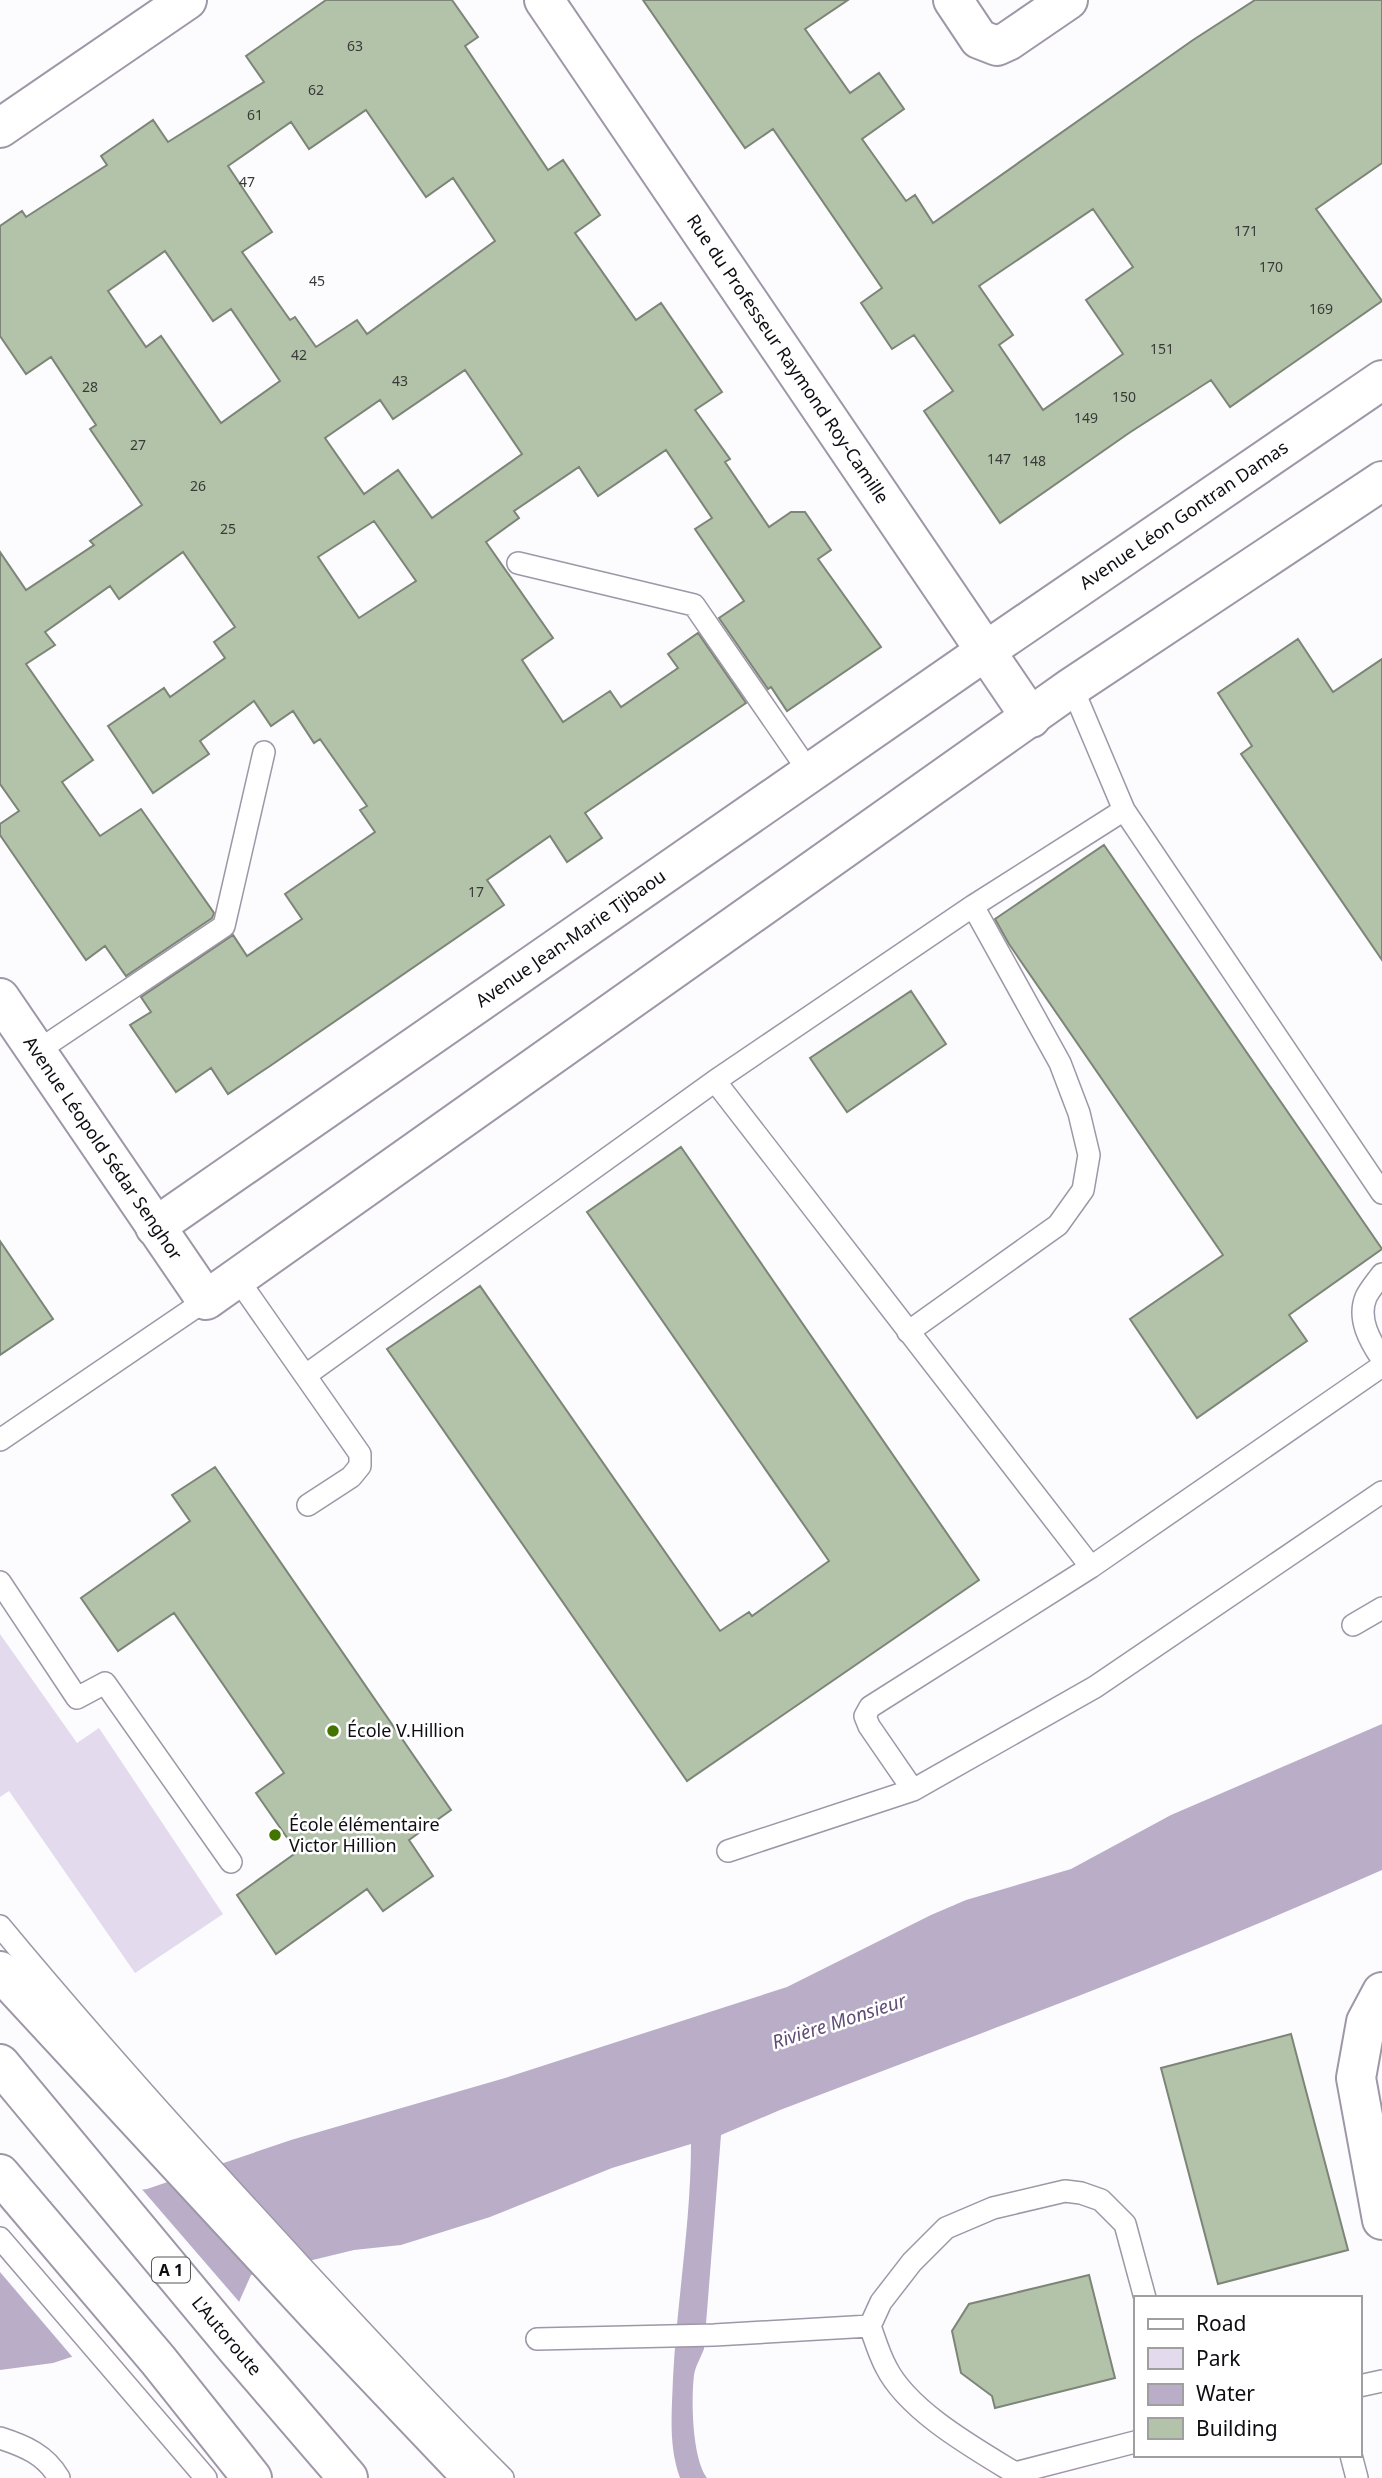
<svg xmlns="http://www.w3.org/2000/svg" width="1382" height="2478" font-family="'Noto Sans',sans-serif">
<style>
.green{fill:#e3daed}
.water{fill:#b9adc8}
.pier{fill:#fcfbfe}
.building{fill:#b3c3a9;stroke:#7c8577;stroke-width:2;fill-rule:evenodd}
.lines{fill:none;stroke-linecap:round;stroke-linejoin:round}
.lane-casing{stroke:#9e97a7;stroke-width:24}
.street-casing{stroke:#9e97a7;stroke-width:42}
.highway-casing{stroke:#9e97a7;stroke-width:42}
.lane{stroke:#fff;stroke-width:21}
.street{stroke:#fff;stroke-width:38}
.highway{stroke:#fff;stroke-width:38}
.poi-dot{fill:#417500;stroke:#fff;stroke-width:2.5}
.labels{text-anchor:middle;stroke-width:5;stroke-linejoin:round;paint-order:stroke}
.number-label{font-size:14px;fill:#383a38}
.shield{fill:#fff;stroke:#575659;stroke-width:2}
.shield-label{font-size:16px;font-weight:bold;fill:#0f0d12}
.street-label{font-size:18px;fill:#0f0d12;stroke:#fff}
.poi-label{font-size:18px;fill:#0f0d12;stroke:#fff;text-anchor:start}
.water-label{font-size:19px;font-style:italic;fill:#604c76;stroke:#fff}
</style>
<rect width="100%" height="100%" fill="#fcfbfe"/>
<!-- green -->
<path class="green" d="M0 1634 77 1743 99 1728 223 1914 135 1973 9 1791 0 1797Z"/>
<!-- water -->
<path class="water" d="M1382 1724V1870C1185 1958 982 2033 780 2110L721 2135 704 2349C701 2357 695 2367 694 2375 691 2400 692 2458 707 2478H680C668 2445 672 2412 673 2378 677 2300 691 2222 691 2144L612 2168 490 2217 401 2245 354 2250 251 2275 239 2302 53 2363 0 2370V2213L27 2205 147 2189 291 2140 505 2078 787 1987 931 1915 966 1900 1071 1869 1171 1815Z"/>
<!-- pier -->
<path class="pier" d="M140 2187 241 2304 75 2360 0 2272V2210Z"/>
<!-- building -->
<path class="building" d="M326 0H452L478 37 465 46 548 170 563 160 600 215 575 233 636 320 661 303 722 392 695 410 730 459 725 462 769 527 791 512H805L831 550 818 559 881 647 787 711 771 687 768 689 719 618 744 601 695 529 712 518 666 450 598 496 579 467 514 511 519 518 486 542 553 638 522 660 563 722 610 691 621 707 678 668 668 654 698 633 746 703 585 813 602 838 567 862 550 836 487 880 504 905 270 1066 228 1094 211 1068 176 1092 130 1025 151 1012 141 997 233 935 247 956 302 919 285 894 375 832 360 810 367 806 320 739 314 743 293 711 271 726 254 701 200 741 209 754 153 793 108 726 164 688 170 697 225 658 214 642 235 627 183 552 119 599 110 586 45 632 55 645 26 664 93 760 62 782 100 836 141 809 214 913 212 918 126 976 105 946 86 960 0 835V824L19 811 0 784V552L26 590 94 545 90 541 142 505 90 429 96 425 51 357 26 374 0 336V226L22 211 26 217 107 165 101 156 153 120 168 142 264 82 246 56ZM366 110 426 197 453 178 495 241 367 334 357 320 316 347 295 317 290 320 242 252 272 232 228 166 291 122 309 149ZM165 251 213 321 231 309 280 381 221 423 161 336 146 347 108 291ZM465 370 522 454 432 518 398 470 364 494 325 438 380 400 393 419ZM374 521 416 581 359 618 318 557Z
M643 0H848L805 29 850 93 879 73 904 109 862 139 906 201 915 195 933 223 1193 40 1255 0H1382V163L1316 209 1382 301 1230 407 1211 380 1129 433 1000 523 924 411 953 391 914 335 892 349 861 303 882 288 773 129 745 148ZM1093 209 1133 267 1086 300 1123 354 1043 410 999 345 1013 335 979 286Z
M1298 639 1333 692 1382 659V960L1241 754 1252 746 1218 693Z
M1104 845 1382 1249 1289 1315 1307 1341 1197 1418 1130 1319 1223 1255 1009 944 995 919Z
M911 991 946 1044 847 1112 810 1058Z
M681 1147 979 1580 687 1781 387 1349 480 1286 720 1631 749 1612 752 1616 829 1561 587 1212Z
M0 1241 53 1319 0 1355Z
M215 1467 451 1810 409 1840 433 1876 383 1911 367 1889 276 1954 237 1895 297 1852 256 1793 284 1773 174 1613 118 1651 81 1598 190 1521 172 1495Z
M1291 2034 1348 2250 1218 2284 1161 2068Z
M1089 2275 1115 2378 995 2408 992 2396 961 2373 952 2331 969 2304Z"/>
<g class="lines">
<defs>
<path id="lane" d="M518 563 694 605 810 773
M1072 687 1124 810 1382 1193
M36 1052 224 926 264 752
M715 1081 1091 1567 870 1707 865 1716 869 1726 913 1790 728 1851
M1382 1274C1377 1281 1370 1289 1366 1297 1357 1319 1370 1341 1382 1359
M237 1278 360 1454V1466L351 1477 308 1505
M908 1332 1058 1225 1083 1190 1089 1155 1079 1113 1060 1063 973 906
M306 1375 715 1081 973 906 1124 810
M0 1440 206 1300
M1091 1567 1382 1366
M0 1582 77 1698 105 1683 231 1862
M1353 1625 1382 1608
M913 1790 1095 1687 1382 1492
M0 1926C97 2043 199 2155 302 2267 368 2338 434 2410 503 2478
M0 2238 206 2478
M537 2339 714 2335 870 2326
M1359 2386 1382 2381
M0 2438C25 2446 46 2455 59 2478
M1351 2455 1357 2478
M1015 2473C974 2448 908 2411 886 2367 879 2354 875 2340 870 2326L881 2302 912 2262 946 2228 993 2208 1065 2191 1081 2193 1101 2200 1125 2224 1145 2298
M1016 2478 1015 2473 1135 2442"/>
<g id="street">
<path id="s1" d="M544 0 1031 718"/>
<path d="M953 0 979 39 997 46 1008 41 1068 0"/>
<path d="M0 128 187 0"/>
<path id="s2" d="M0 998 206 1300 1072 687 1382 481"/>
<path id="s3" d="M155 1227 987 650 1382 380"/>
<path d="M1382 1992 1366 2022 1356 2078 1382 2220"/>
</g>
<g id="highway">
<path d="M0 1971 320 2317 473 2478"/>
<path id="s4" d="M0 2064 237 2349 348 2478"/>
<path d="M0 2174 158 2360 252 2478"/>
</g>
</defs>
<!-- lane casing -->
<use href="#lane" class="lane-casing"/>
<!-- street casing -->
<use href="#street" class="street-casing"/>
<!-- highway casing -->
<use href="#highway" class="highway-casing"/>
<!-- lane -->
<use href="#lane" class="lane"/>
<!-- street -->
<use href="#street" class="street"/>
<!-- highway -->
<use href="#highway" class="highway"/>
</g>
<!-- markers -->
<g class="poi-dot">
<circle cx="333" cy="1731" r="7"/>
<circle cx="275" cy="1835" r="7"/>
</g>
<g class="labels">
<!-- number labels -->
<g class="number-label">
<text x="355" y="51">63</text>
<text x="316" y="95">62</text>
<text x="255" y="120">61</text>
<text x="247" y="187">47</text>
<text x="1246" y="236">171</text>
<text x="1271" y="272">170</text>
<text x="317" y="286">45</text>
<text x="1321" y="314">169</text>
<text x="1162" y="354">151</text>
<text x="299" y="360">42</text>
<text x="400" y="386">43</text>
<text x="90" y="392">28</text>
<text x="1124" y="402">150</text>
<text x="1086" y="423">149</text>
<text x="138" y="450">27</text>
<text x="999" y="464">147</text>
<text x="1034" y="466">148</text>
<text x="198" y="491">26</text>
<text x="228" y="534">25</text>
<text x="476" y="897">17</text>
</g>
<!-- shield labels -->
<rect class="shield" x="152" y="2257.5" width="38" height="25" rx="5"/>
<g class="shield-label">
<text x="171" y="2276">A 1</text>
</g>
<!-- street labels -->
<g class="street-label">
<text dy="6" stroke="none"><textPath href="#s1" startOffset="434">Rue du Professeur Raymond Roy-Camille</textPath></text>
<text dy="6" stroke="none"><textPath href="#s3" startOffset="1251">Avenue Léon Gontran Damas</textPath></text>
<text dy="6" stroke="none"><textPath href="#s3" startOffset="506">Avenue Jean-Marie Tjibaou</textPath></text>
<text dy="6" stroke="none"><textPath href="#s2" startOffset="182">Avenue Léopold Sédar Senghor</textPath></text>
<text dy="6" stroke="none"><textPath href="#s4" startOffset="354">L'Autoroute</textPath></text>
</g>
<!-- poi labels -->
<g class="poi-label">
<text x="347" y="1737">École V.Hillion</text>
<text x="289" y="1831">École élémentaire<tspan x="289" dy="21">Victor Hillion</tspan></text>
</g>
<!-- water labels -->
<g class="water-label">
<text transform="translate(839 2021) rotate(-18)" y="7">Rivière Monsieur</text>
</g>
</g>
<!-- legend -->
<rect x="1134" y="2296" width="228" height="161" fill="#ffffff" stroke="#9f9ea0" stroke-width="2"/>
<rect x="1148" y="2319" width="35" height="10" fill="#ffffff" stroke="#9f9ea0" stroke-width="2"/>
<text x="1196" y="2331" font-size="21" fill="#0f0d12">Road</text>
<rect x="1148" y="2348" width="35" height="21" fill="#e3daed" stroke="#9f9ea0" stroke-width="2"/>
<text x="1196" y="2366" font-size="21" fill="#0f0d12">Park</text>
<rect x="1148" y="2384" width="35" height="21" fill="#b9adc8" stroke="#9f9ea0" stroke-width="2"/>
<text x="1196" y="2401" font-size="21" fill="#0f0d12">Water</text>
<rect x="1148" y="2418" width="35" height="21" fill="#b3c3a9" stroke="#9f9ea0" stroke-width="2"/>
<text x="1196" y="2436" font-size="21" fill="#0f0d12">Building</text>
</svg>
